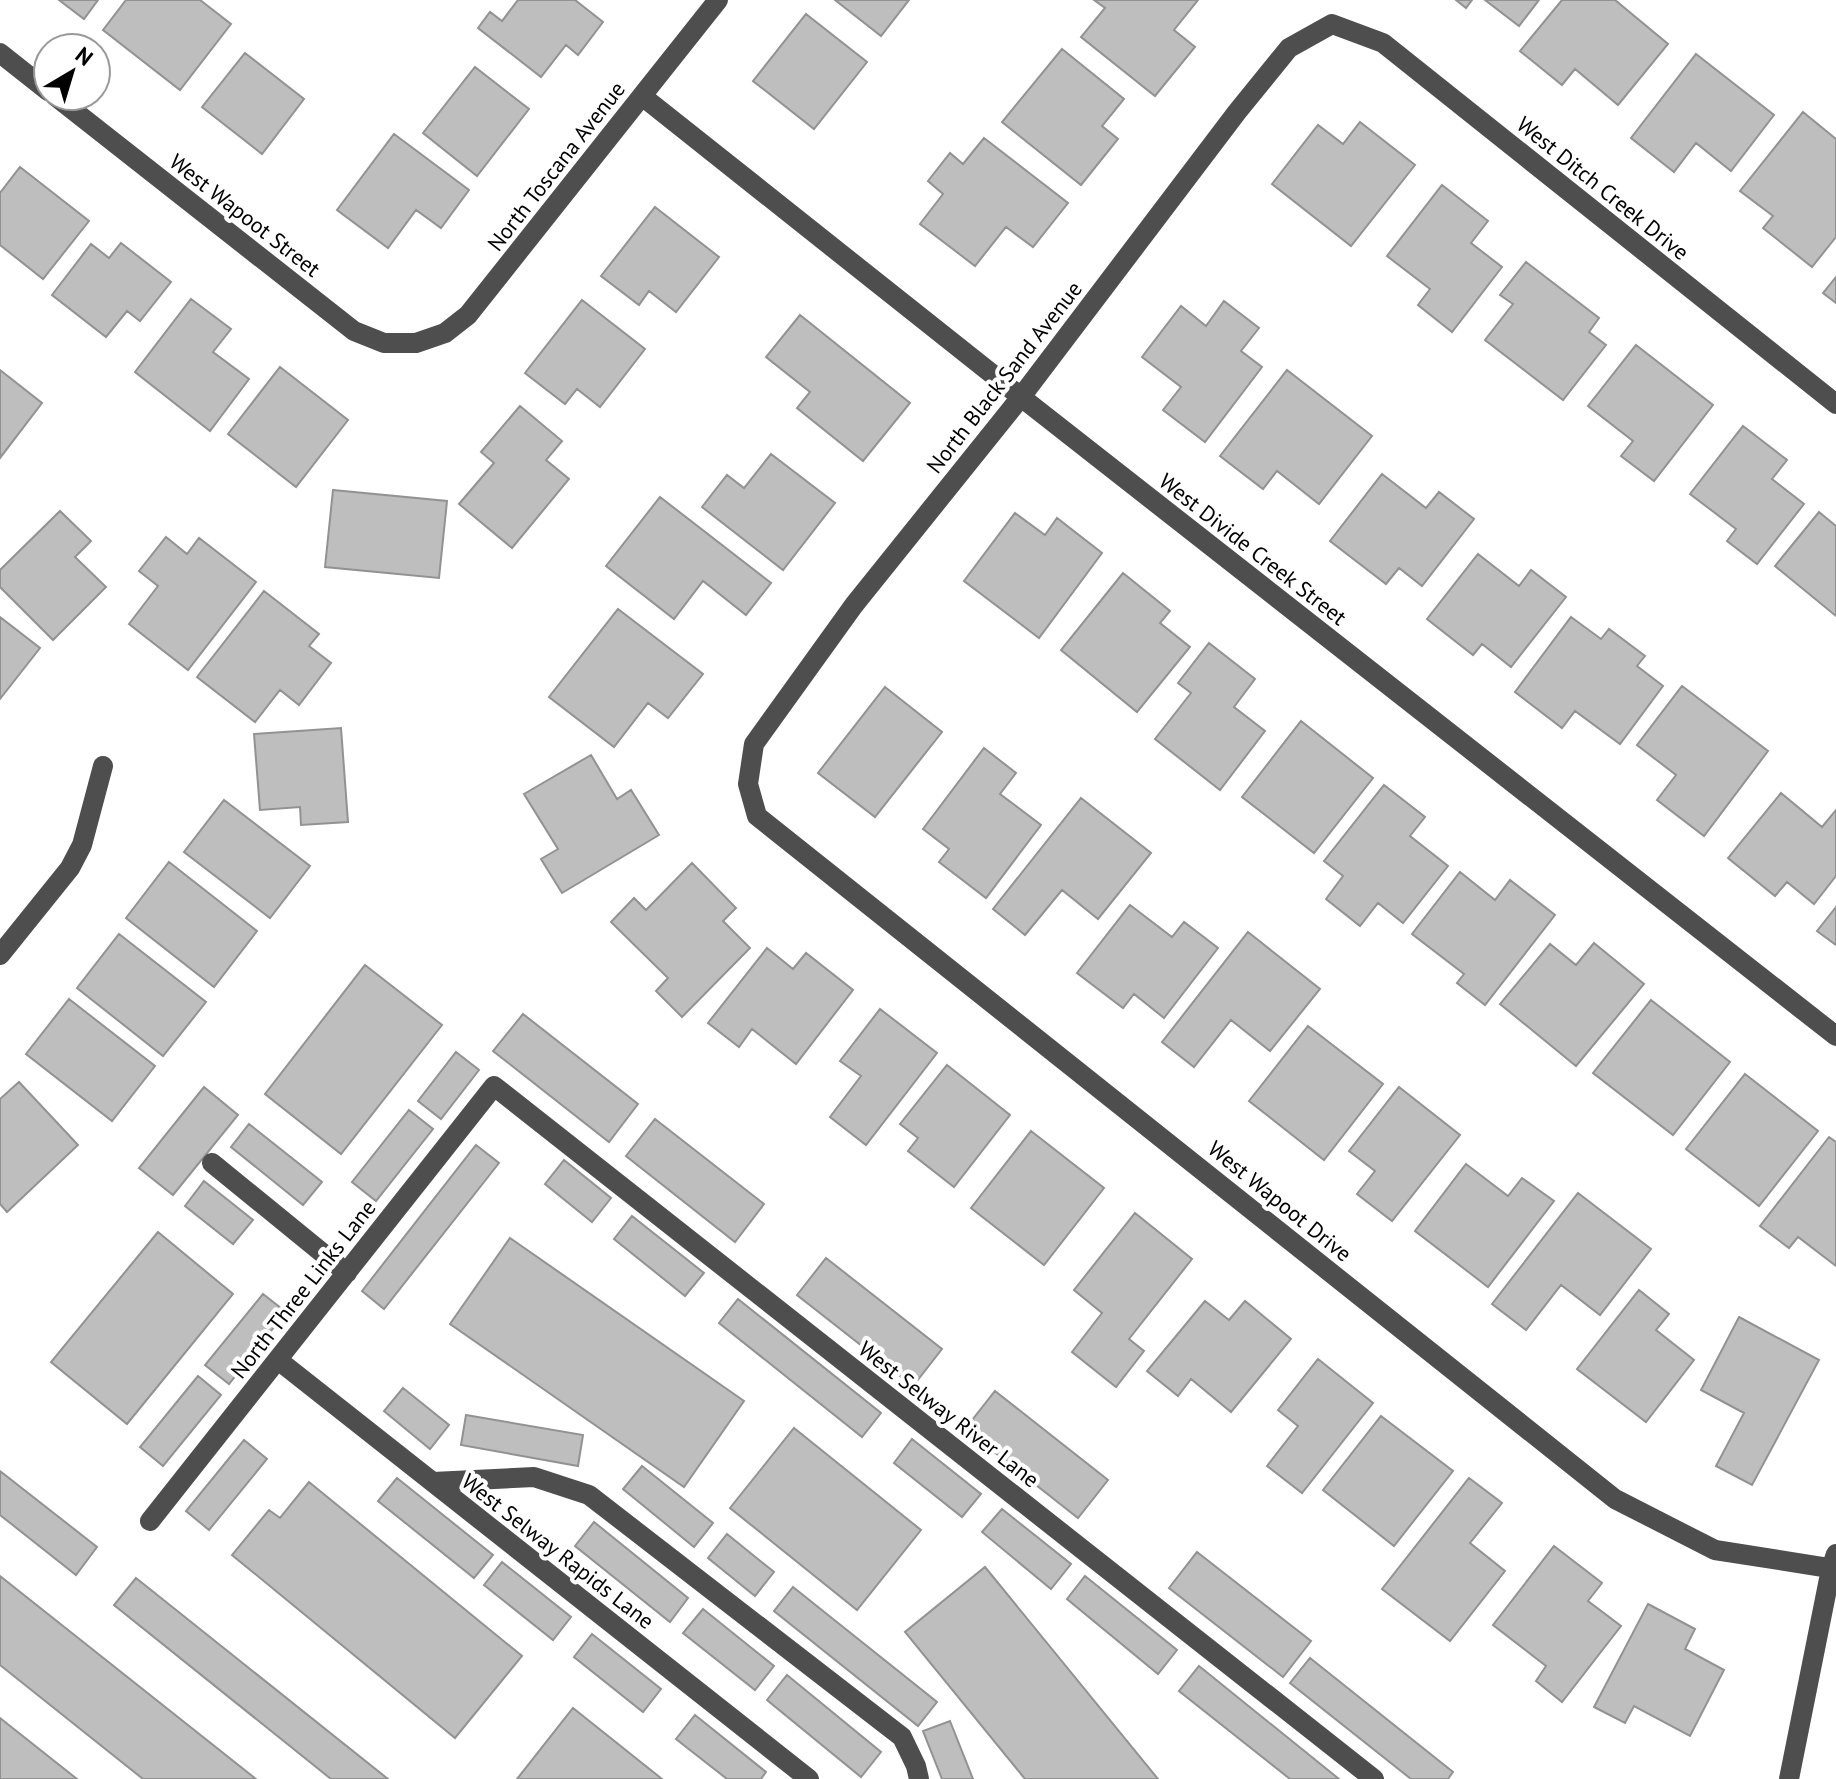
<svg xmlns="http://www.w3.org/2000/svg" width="1836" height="1779" font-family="'PT Sans',sans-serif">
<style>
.building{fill:#bebebe;stroke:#929292;stroke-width:2}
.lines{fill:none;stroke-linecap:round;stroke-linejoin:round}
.minor{stroke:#4e4e4e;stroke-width:20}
.labels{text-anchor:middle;stroke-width:8;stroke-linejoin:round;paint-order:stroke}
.street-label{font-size:22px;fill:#000;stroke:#fff}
</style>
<rect width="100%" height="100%" fill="#fff"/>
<!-- building -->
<path class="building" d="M59 0H98L84 19Z
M126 0H200L231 24 180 90 103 30Z
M518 0H575L603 22 578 55 566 45 541 77 478 28 490 12 502 21Z
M835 0H909L881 36Z
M1094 0H1198L1174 30 1195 47 1155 96 1081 37 1105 8Z
M1456 0H1472L1466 8Z
M1485 0H1539L1519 26Z
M1562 0H1615L1668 44 1618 105 1575 69 1562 85 1520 51Z
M806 14 867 62 814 129 753 81Z
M1062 49 1124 99 1102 126 1118 139 1081 185 1002 122Z
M245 53 304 99 262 154 202 107Z
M1696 54 1774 115 1731 171 1696 143 1674 172 1631 138Z
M475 67 529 109 477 176 423 133Z
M1803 112 1836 139V237L1812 267 1763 228 1773 216 1740 191Z
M1360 122 1415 165 1351 246 1272 184 1318 125 1343 144Z
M394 134 469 190 441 228 416 210 388 248 337 210Z
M984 138 1068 203 1033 247 1006 227 975 266 920 224 943 194 928 181 950 153 963 164Z
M20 167 89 221 43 279 0 245V193Z
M1442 185 1488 221 1471 243 1502 267 1452 332 1418 305 1430 289 1387 256Z
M655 207 719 257 676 312 649 291 639 305 601 276Z
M121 243 171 282 140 321 127 311 106 337 52 295 91 244 109 258Z
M1526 262 1599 318 1589 332 1606 345 1563 400 1485 340 1513 304 1500 295Z
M1836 277V303L1823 293Z
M191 299 231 329 213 352 249 379 210 431 135 372Z
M582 300 645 349 600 407 577 389 565 404 525 373Z
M1224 301 1259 328 1241 351 1262 367 1205 442 1163 410 1181 387 1142 357 1181 306 1206 326Z
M800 315 910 403 863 461 797 408 810 392 766 357Z
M1636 345 1713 405 1654 481 1621 456 1633 441 1588 406Z
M280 367 348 420 296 487 228 434Z
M0 370 42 403 0 458Z
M1287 370 1372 436 1319 504 1277 471 1263 489 1220 456Z
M520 406 562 441 546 460 569 479 512 548 459 504 494 463 481 452Z
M1743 426 1787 460 1772 479 1804 504 1757 564 1727 541 1736 529 1690 494Z
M771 454 835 503 783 570 702 507 727 475 744 488Z
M1382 474 1426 508 1439 492 1474 519 1422 586 1399 568 1386 584 1330 541Z
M333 490 447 501 439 578 325 567Z
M660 497 771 583 746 615 703 581 674 619 606 566Z
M60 511 91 541 75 557 106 587 53 640 0 587V570Z
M1819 512 1836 526V616L1775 566Z
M1015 513 1045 535 1057 518 1102 553 1039 638 964 581Z
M166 537 187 554 199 538 256 582 188 670 129 624 158 586 139 571Z
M1478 554 1519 586 1531 570 1566 597 1511 667 1482 644 1473 655 1427 619Z
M1123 573 1170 611 1160 623 1190 647 1137 712 1061 650Z
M264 591 319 634 309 646 331 663 299 705 280 690 255 722 197 677Z
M618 609 703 674 668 718 648 703 614 747 549 697Z
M0 617 40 648 0 699Z
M1571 617 1601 639 1609 629 1645 656 1637 666 1663 686 1620 744 1575 711 1562 728 1515 692Z
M1209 643 1255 679 1234 707 1265 731 1220 790 1155 739 1191 693 1178 683Z
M1682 686 1768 751 1704 836 1657 800 1676 775 1637 745Z
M885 687 942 732 875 817 818 773Z
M1301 721 1373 778 1314 853 1242 797Z
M341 728 348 822 301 825 300 807 260 810 254 734Z
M984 748 1016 773 1000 794 1041 825 986 898 939 862 949 849 923 829Z
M591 755 617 799 631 790 659 835 562 893 541 859 558 849 524 794Z
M1384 785 1425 817 1410 836 1448 866 1403 923 1378 903 1360 926 1326 899 1343 876 1324 861Z
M1781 793 1822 827 1836 810V876L1814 904 1787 882 1775 896 1728 858Z
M1081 798 1151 853 1098 919 1062 890 1025 935 993 909Z
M224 800 310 866 270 918 184 852Z
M169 862 257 931 214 987 126 918Z
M692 863 736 908 723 921 750 948 682 1017 656 991 668 978 611 922 634 898 646 910Z
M1460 872 1495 900 1510 880 1555 915 1485 1005 1457 983 1464 974 1412 934Z
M1130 905 1172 937 1184 922 1218 948 1164 1018 1134 994 1123 1008 1077 973Z
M1836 907V945L1817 931Z
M1248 932 1320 989 1270 1051 1231 1020 1194 1067 1162 1042Z
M119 934 206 1002 163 1056 77 988Z
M1594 943 1644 984 1576 1066 1500 1004 1550 944 1576 965Z
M767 948 793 969 806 953 853 990 796 1064 752 1029 739 1047 708 1023Z
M365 965 442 1025 341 1154 265 1094Z
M69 999 155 1066 112 1121 26 1054Z
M1651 1000 1730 1062 1673 1135 1593 1073Z
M880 1009 937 1053 866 1145 830 1117 861 1076 840 1061Z
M523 1014 638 1104 609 1142 493 1051Z
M1308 1026 1383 1084 1324 1160 1249 1101Z
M456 1052 479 1070 441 1119 418 1101Z
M947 1065 1010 1115 954 1187 908 1151 918 1138 900 1124Z
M1745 1074 1818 1131 1759 1206 1686 1149Z
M19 1082 78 1145 7 1212 0 1204V1099Z
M204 1087 238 1115 173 1195 139 1168Z
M1399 1087 1460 1135 1392 1221 1357 1194 1375 1171 1349 1151Z
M409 1110 433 1129 376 1201 352 1182Z
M655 1119 764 1204 735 1242 626 1156Z
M249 1124 322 1182 303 1205 231 1147Z
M1031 1131 1104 1188 1044 1265 971 1208Z
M1829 1137 1836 1142V1266L1798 1237 1789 1248 1760 1226Z
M476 1145 499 1163 384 1309 362 1291Z
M564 1160 611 1198 592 1222 545 1184Z
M1466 1164 1508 1196 1522 1178 1554 1201 1488 1287 1415 1231Z
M204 1181 253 1220 233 1244 185 1206Z
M1578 1193 1651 1249 1600 1315 1561 1285 1526 1330 1492 1304Z
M1135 1213 1192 1259 1129 1339 1144 1351 1116 1387 1072 1352 1102 1313 1074 1290Z
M632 1216 704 1273 685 1296 614 1239Z
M158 1232 233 1294 127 1424 51 1362Z
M510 1238 744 1401 684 1487 450 1324Z
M826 1258 942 1349 913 1386 797 1295Z
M1639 1290 1669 1314 1656 1330 1694 1360 1646 1422 1577 1369Z
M263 1294 286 1312 229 1384 205 1365Z
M738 1299 881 1413 862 1437 719 1323Z
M1205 1301 1229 1320 1245 1301 1291 1339 1231 1412 1191 1379 1178 1396 1147 1371Z
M1739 1317 1819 1360 1752 1485 1716 1466 1744 1413 1701 1390Z
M1318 1359 1373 1403 1302 1493 1267 1466 1298 1426 1278 1410Z
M198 1376 221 1395 163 1466 140 1447Z
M403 1388 449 1425 430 1449 384 1411Z
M995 1391 1108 1480 1078 1518 965 1429Z
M466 1415 583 1435 578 1466 461 1445Z
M1381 1416 1453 1471 1394 1546 1323 1490Z
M794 1428 921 1530 857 1610 730 1508Z
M912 1439 981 1494 962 1517 894 1463Z
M244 1440 267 1459 209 1530 186 1511Z
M642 1466 713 1523 694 1547 623 1489Z
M0 1471 97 1547 76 1575 0 1515Z
M397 1478 493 1555 474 1578 378 1501Z
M1469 1478 1502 1503 1470 1543 1505 1571 1450 1641 1382 1589Z
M309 1482 522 1656 455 1738 232 1555 269 1510 280 1518Z
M1002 1509 1071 1564 1051 1589 982 1532Z
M594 1522 688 1598 670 1622 575 1546Z
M727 1534 774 1572 755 1596 708 1558Z
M1554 1546 1602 1583 1588 1601 1621 1626 1562 1702 1536 1681 1546 1666 1493 1625Z
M1197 1552 1311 1641 1283 1677 1169 1588Z
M502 1562 571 1617 553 1640 484 1585Z
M985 1567 1158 1779H1025L905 1632Z
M0 1576 256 1779H143L0 1665Z
M1085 1576 1177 1650 1158 1674 1067 1599Z
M136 1578 388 1779H331L114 1605Z
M793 1587 937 1702 918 1726 774 1611Z
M1648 1604 1695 1629 1685 1649 1724 1670 1690 1736 1634 1706 1625 1723 1594 1707Z
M703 1609 774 1666 755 1690 683 1633Z
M592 1634 661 1689 643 1712 574 1657Z
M1310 1658 1453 1772 1448 1779H1411L1290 1683Z
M1199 1666 1339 1779H1290L1179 1691Z
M787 1675 881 1752 861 1777 767 1700Z
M573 1708 662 1779H517Z
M695 1715 766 1772 761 1779H727L676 1739Z
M0 1718 77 1779H0Z
M950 1721 973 1779H942L923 1731Z"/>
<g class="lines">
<!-- minor -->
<path class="minor" d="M0 53 48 91
M55 96 354 331 384 343H416L445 333 468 315 718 0
M642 96 1021 397 1836 1036
M1836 404 1383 43 1332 24 1289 48 1237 112 1021 397 854 605 754 744 748 784 757 816 1615 1499 1715 1550 1836 1569
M0 955 70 868 82 845 103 766
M212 1163 347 1273
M278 1360 809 1779
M433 1482 534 1477 589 1495 902 1737 916 1766 919 1779
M150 1521 494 1086 1374 1779
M1789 1779 1831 1569 1836 1554"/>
</g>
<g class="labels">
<!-- street labels -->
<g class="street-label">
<text transform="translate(556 166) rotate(-52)" y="8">North Toscana Avenue</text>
<text transform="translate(1603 188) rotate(39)" y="8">West Ditch Creek Drive</text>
<text transform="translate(245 215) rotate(38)" y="8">West Wapoot Street</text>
<text transform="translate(1004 377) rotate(-52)" y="8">North Black Sand Avenue</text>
<text transform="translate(1253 549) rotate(38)" y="8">West Divide Creek Street</text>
<text transform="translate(1280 1201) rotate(39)" y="8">West Wapoot Drive</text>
<text transform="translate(303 1289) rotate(-52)" y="8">North Three Links Lane</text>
<text transform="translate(949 1414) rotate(38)" y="8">West Selway River Lane</text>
<text transform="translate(558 1551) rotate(38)" y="8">West Selway Rapids Lane</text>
</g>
</g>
<!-- north arrow -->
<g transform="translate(72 72) rotate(38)"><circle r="38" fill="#ffffff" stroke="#999999" stroke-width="2"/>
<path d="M0-6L14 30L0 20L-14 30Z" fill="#000000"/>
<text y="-12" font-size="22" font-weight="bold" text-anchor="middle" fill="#000000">N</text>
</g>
</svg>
